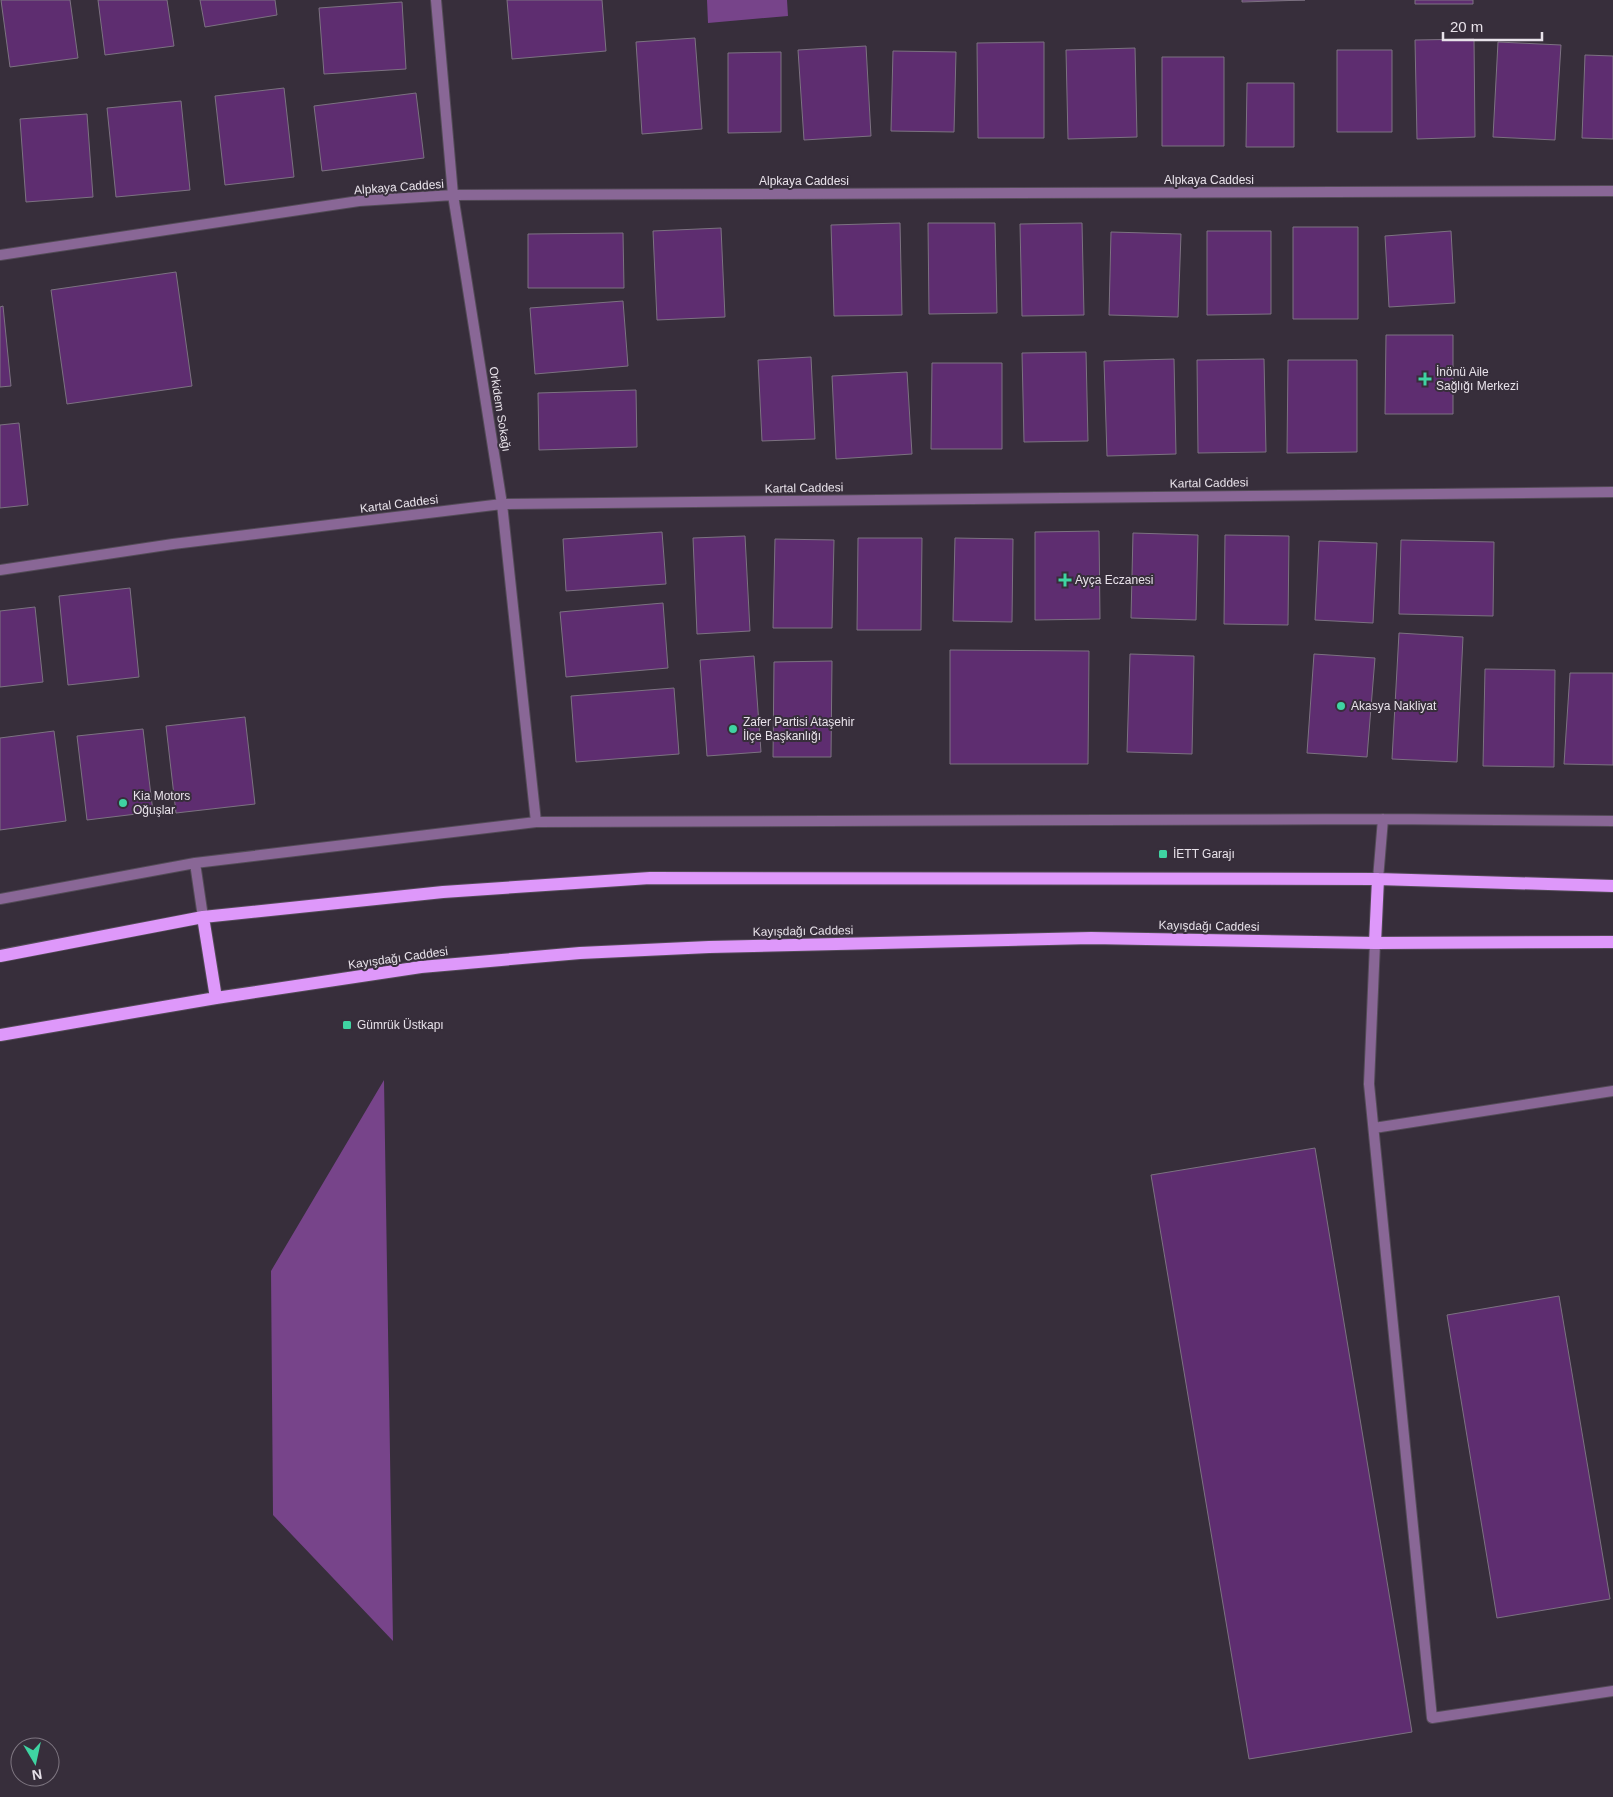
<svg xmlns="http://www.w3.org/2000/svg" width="1613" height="1797" font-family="Arial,sans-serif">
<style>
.green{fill:#77448a}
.building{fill:#5e2d70;stroke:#7c7281}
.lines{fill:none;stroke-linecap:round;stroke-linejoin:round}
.lane-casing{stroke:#534b57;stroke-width:12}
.street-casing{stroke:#534b57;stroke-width:12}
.primary-casing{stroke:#534b57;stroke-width:14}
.lane{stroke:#896796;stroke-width:10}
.street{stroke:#896796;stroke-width:10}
.primary{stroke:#de98fa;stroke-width:12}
.poi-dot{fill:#3fd4a2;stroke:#372e3b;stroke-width:2}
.labels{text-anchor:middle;stroke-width:4;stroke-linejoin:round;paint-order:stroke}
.street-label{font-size:12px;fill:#e8e2ea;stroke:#372e3b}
.poi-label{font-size:12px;fill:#e8e2ea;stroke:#372e3b;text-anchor:start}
</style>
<rect width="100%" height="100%" fill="#372e3b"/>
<!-- green -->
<path class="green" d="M707 0H787L788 16 708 23Z
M384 1080 393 1641 273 1515 271 1271Z"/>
<!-- building -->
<path class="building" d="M1 0H70L78 58 10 67Z
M98 0H167L174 46 105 55Z
M200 0H275L277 15 205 27Z
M507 0H602L606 51 512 59Z
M1242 0H1305L1242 2Z
M1415 0H1473V4H1415Z
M402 2 406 69 324 74 319 8Z
M695 38 702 129 642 134 636 42Z
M1474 39 1475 137 1417 139 1415 40Z
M1044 42V138H978L977 43Z
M1498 42 1561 45 1555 140 1493 137Z
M866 46 871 136 804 140 798 50Z
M1135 48 1137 137 1068 139 1066 50Z
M1337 50H1392V132H1337Z
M893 51 956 52 954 132 891 131Z
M781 52V132L728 133V53Z
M1585 55 1613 56V139L1582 138Z
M1162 57H1224V146H1162Z
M1247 83H1294V147H1246Z
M284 88 294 177 225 185 215 96Z
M416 93 424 158 322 171 314 106Z
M181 101 190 190 116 197 107 108Z
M87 114 93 197 26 202 20 119Z
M900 223 902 315 834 316 831 225Z
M928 223H995L997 313 929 314Z
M1082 223 1084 315 1022 316 1020 224Z
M1293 227H1358V319H1293Z
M721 228 725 317 657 320 653 231Z
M1207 231H1271V314L1207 315Z
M1451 231 1455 303 1389 307 1385 236Z
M1111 232 1181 234 1178 317 1109 315Z
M623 233 624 288H528V234Z
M176 272 192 386 67 404 51 290Z
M623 301 628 366 535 374 530 308Z
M3 306 11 386 0 387V307Z
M1386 335H1453V414H1385Z
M1086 352 1088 441 1024 442 1022 353Z
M811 357 815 439 762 441 758 360Z
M1174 359 1176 454 1107 456 1104 361Z
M1264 359 1266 452 1198 453 1197 360Z
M1288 360H1357V452L1287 453Z
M932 363H1002V449H931Z
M907 372 912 454 836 459 832 376Z
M636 390 637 447 539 450 538 393Z
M19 423 28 505 0 508V425Z
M1099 531 1100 619 1035 620V532Z
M662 532 666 584 566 591 563 539Z
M1133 533 1198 535 1196 620 1131 618Z
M1225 535 1289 536 1288 625 1224 624Z
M745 536 750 631 697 634 693 538Z
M858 538H922L921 630H857Z
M955 538 1013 539 1012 622 953 621Z
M775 539 834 540 832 628H773Z
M1401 540 1494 542 1493 616 1399 614Z
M1319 541 1377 543 1373 623 1315 620Z
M130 588 139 677 68 685 59 596Z
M663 603 668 668 566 677 560 612Z
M35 607 43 682 0 687V611Z
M1399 633 1463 637 1457 762 1392 759Z
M950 650 1089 651 1088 764H950Z
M1130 654 1194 656 1192 754 1127 752Z
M1314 654 1375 658 1367 757 1307 753Z
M754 656 761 752 707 756 700 660Z
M832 661 831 757H773L774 662Z
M1485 669 1555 670 1554 767 1483 766Z
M1570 673H1613V765L1564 764Z
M674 688 679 754 576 762 571 696Z
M245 717 255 804 176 813 166 726Z
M143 729 153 812 87 820 77 736Z
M54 731 66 821 0 830V738Z
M1315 1148 1412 1732 1249 1759 1151 1175Z
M1559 1296 1610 1599 1497 1618 1447 1315Z"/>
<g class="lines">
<defs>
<path id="lane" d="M1375 943 1369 1084 1432 1718 1613 1691
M1374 1128 1613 1091"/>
<path id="street" d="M436 0 453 195 502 504 536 822
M0 255 359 201 453 195 1613 191
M0 570 173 544 502 504 1613 492
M195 863 203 917
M1378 879 1383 819
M0 899 195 863 536 822 1383 819 1613 821"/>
<path id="primary" d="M203 917 216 998
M1375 943 1378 879
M0 956 203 917 443 892 650 878 1378 879 1613 886
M0 1035 216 998 421 967 580 953 709 947 1091 938 1375 943 1613 942"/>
</defs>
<!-- lane casing -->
<use href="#lane" class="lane-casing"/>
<!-- street casing -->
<use href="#street" class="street-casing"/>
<!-- primary casing -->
<use href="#primary" class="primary-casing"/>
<!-- lane -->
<use href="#lane" class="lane"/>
<!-- street -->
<use href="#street" class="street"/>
<!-- primary -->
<use href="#primary" class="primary"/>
</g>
<!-- markers -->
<g class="poi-dot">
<path d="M1422.5 371.5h5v5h5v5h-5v5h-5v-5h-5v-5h5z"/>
<path d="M1062.5 572.5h5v5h5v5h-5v5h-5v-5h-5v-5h5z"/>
<circle cx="1341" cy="706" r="5"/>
<circle cx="733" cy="729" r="5"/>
<circle cx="123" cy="803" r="5"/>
<rect x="1158" y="849" width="10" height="10" rx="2.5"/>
<rect x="342" y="1020" width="10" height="10" rx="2.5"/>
</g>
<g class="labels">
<!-- street labels -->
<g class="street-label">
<text x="1209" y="184">Alpkaya Caddesi</text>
<text x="804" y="185">Alpkaya Caddesi</text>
<text transform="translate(399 187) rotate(-4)" y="4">Alpkaya Caddesi</text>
<text transform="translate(500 409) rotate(81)" y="4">Orkidem Sokağı</text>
<text transform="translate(1209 483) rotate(-1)" y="4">Kartal Caddesi</text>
<text transform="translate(804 488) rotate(-1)" y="4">Kartal Caddesi</text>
<text transform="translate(399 504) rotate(-7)" y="4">Kartal Caddesi</text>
<text transform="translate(1209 926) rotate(1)" y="4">Kayışdağı Caddesi</text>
<text transform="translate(803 931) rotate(-1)" y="4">Kayışdağı Caddesi</text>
<text transform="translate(398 958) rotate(-8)" y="4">Kayışdağı Caddesi</text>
</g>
<!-- poi labels -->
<g class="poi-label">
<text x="1436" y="376">İnönü Aile<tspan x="1436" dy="14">Sağlığı Merkezi</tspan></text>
<text x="1075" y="584">Ayça Eczanesi</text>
<text x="1351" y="710">Akasya Nakliyat</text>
<text x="743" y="726">Zafer Partisi Ataşehir<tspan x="743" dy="14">İlçe Başkanlığı</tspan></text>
<text x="133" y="800">Kia Motors<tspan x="133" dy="14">Oğuşlar</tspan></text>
<text x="1173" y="858">İETT Garajı</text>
<text x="357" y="1029">Gümrük Üstkapı</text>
</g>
</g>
<!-- north arrow -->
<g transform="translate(35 1762) rotate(171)"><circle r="24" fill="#372e3b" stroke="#7e7681"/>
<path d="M0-4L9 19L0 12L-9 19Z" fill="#3fd4a2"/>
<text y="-8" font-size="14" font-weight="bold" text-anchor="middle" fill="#e8e2ea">N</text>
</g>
<!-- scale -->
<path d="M1443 32v8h99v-8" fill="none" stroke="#e8e2ea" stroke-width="2.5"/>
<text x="1450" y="32" font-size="15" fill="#e8e2ea" stroke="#372e3b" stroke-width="4" paint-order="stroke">20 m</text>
</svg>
